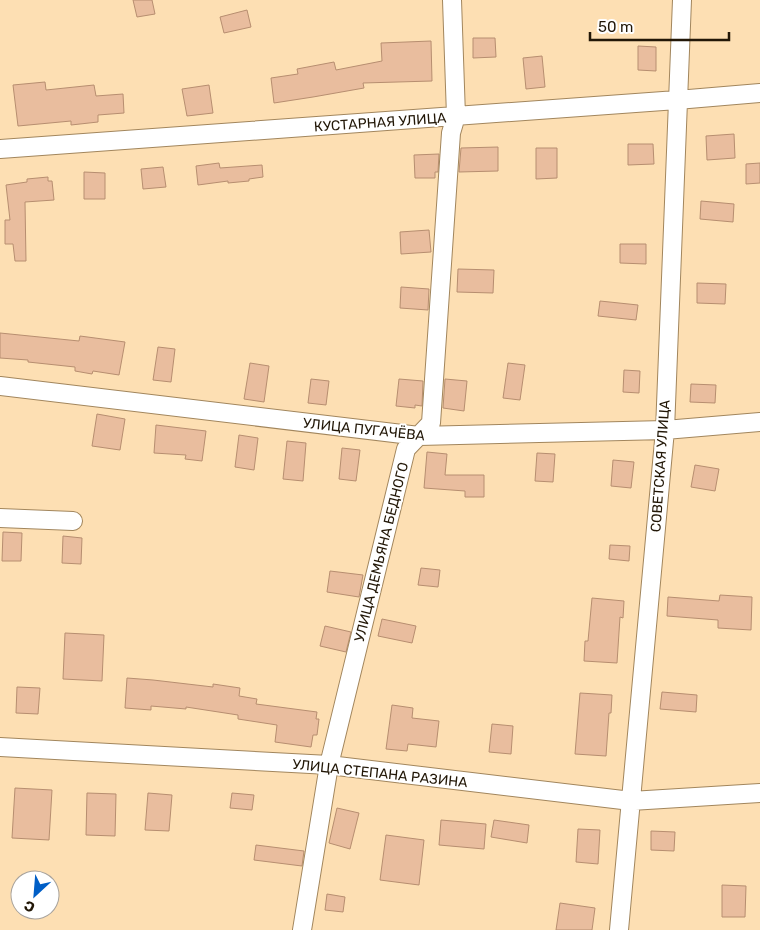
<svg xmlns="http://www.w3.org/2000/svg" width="760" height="930" font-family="Rubik,sans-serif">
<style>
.building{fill:#e9bd9e;stroke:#b78e70}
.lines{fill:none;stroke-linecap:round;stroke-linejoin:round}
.minor-casing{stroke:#a2865d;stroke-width:20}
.minor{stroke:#fff;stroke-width:18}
.labels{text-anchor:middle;stroke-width:4;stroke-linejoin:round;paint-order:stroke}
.street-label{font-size:14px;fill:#221707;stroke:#fff}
</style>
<rect width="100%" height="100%" fill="#fddfb3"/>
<!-- building -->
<path class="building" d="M133 0H152L155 14 137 17Z
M247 10 251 27 224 33 220 17Z
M473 38H495L496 57 473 58Z
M431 41 432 81 363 83 364 88 313 97 274 103 271 78 298 74 297 69 334 62 336 70 382 61 381 43Z
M638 46 656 47V71L638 70Z
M542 56 545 87 526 89 523 58Z
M45 82 46 90 94 85 96 96 123 94 124 113 98 115V122L71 125V121L18 126 13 85Z
M209 85 213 113 187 116 182 89Z
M734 134 735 158 707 160 706 136Z
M628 144H653L654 164 628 165Z
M498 147V171L459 172 461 148Z
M536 148H557V178L536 179Z
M439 154 438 172H435V178H415L414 155Z
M219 163 220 168 262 165 263 177 249 179V181L228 183V181L198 185 196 166Z
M760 163V183L746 184V164Z
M163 167 166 187 143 189 141 169Z
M84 172 105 173V199H84Z
M48 177V181H52L54 200 25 202 26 261H15L13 244H5V220H10L6 185 27 182V179Z
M701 201 734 204 733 222 700 219Z
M429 230 431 252 401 254 400 232Z
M620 244H646V264L620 263Z
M458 269 494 270 493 293 457 292Z
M697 283 726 284 725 304 697 303Z
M401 287 429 289 428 310 400 308Z
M600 301 638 305 636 320 598 316Z
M0 333 79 341 80 336 125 342 119 375 93 371 92 374 75 371V367L28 362V360L0 358Z
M158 347 175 349 171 382 153 380Z
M250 363 269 366 264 402 244 399Z
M508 363 525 365 520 400 503 398Z
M624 370 640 371 639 393 623 392Z
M311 379 329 381 326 405 308 403Z
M399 379 423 381 422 406 415 405V408L396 406Z
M445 379 467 381 464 411 443 408Z
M691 384 716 385 715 403 690 402Z
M97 414 125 419 120 450 92 446Z
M156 425 206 431 202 461 185 459 186 455 154 453Z
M239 435 258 438 254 470 235 467Z
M287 441 306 443 303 481 283 479Z
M342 448 360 450 356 481 339 479Z
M427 452 447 454 445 475H484V497H465V491L424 488Z
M537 453 555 454 553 482 535 481Z
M613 460 634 462 631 488 611 486Z
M695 465 719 469 715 491 691 487Z
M3 532 22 533 21 561H2Z
M63 536 82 538 81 564 62 563Z
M610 545 630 546 629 561 609 559Z
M421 568 440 570 438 587 418 585Z
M330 571 363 575 359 597 327 592Z
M720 595 752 597 751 630 718 628V620L667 616 668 597 719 601Z
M592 598 624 601 623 618 620 617 617 663 584 661 585 641H588Z
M382 619 416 626 412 643 378 636Z
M325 626 351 632 346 652 320 646Z
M65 633 104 635 102 681 63 679Z
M127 678 153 680 213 687V684L240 688 239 696 257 699 256 704 317 712 316 719H319L317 735H313L311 747 275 742 277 725 238 719V715L186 707V709L151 706V710L125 708Z
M17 687 40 688 38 714 16 713Z
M662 692 697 695 696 712 660 709Z
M580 693 612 695 611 713H609L606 756 575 754Z
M392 705 413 708 412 718 439 721 436 747 408 744 407 751 386 749Z
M492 724 513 726 511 754 489 752Z
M15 788 52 790 49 840 12 838Z
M87 793 116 794 115 836 86 835Z
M148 793 172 795 169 831 145 830Z
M232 793 254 795 252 810 230 808Z
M337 808 359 813 350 849 329 843Z
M441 820 486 824 484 849 439 845Z
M494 820 529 825 527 843 491 837Z
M578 829 600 830 598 864 576 862Z
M651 831 675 832 674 851 651 850Z
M386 835 424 840 419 885 380 880Z
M256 845 304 851 302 866 254 860Z
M722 885 746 886 745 917H722Z
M327 894 345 897 343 912 325 910Z
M560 903 595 908 592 930H556Z"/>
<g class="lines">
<defs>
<path id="minor" d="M0 149 677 100 760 93
M0 386 419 436 665 430 760 422
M0 518 73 521
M0 747 329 765 631 801 760 793
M302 930 329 765 406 449 431 423 451 133 456 116 452 0
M619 930 665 430 682 0"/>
</defs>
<!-- minor casing -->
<use href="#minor" class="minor-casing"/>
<!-- minor -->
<use href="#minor" class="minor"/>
</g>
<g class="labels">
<!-- street labels -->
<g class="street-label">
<text transform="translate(380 122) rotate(-4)" y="5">КУСТАРНАЯ УЛИЦА</text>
<text transform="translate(364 429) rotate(6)" y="5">УЛИЦА ПУГАЧЁВА</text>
<text transform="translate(660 466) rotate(-86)" y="5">СОВЕТСКАЯ УЛИЦА</text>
<text transform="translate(381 552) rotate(-76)" y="5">УЛИЦА ДЕМЬЯНА БЕДНОГО</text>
<text transform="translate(380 773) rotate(6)" y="5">УЛИЦА СТЕПАНА РАЗИНА</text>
</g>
</g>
<!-- north arrow -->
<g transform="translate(35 895) rotate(206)"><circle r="24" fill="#ffffff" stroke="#a7a29c"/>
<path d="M0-4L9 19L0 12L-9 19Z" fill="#005ec6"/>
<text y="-8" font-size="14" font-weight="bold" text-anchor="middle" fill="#221707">С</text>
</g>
<!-- scale -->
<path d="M590 32v8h139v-8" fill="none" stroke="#221707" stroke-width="2.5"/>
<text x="598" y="32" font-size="15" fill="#221707" stroke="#ffffff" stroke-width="4" paint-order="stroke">50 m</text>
</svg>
